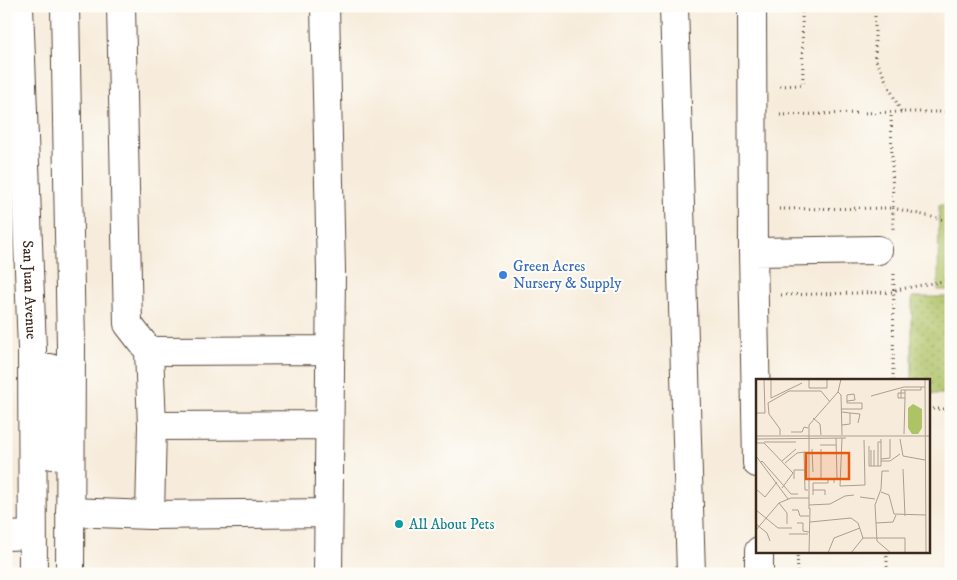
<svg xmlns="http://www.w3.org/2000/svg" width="957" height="580" font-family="'IM FELL DW Pica',serif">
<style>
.grass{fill:#aec266;stroke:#747642}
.park{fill:url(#park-dots);stroke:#747642}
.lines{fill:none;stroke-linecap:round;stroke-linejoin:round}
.minor-casing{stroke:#57473a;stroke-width:30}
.major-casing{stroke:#57473a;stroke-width:30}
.path{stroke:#57473a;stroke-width:3;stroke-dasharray:1 4;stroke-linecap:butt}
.minor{stroke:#fff;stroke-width:28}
.major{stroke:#fff;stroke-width:28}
.shop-dot{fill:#3f7fe0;stroke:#fdfcf7;stroke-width:2}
.culture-dot{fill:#0f9aa8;stroke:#fdfcf7;stroke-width:2}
.labels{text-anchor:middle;stroke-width:4;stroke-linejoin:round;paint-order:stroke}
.shop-label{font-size:15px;fill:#366cbe;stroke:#fdfcf7;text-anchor:start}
.street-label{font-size:15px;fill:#3b2a1e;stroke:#fdfcf7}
.culture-label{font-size:15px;fill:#0d838f;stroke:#fdfcf7;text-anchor:start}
.inset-road{fill:none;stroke:#ac9e8f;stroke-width:1}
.view{fill:#e8590c;fill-opacity:0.15;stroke:#e8590c;stroke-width:2.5}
.inset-edge{fill:none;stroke:#3b2a1e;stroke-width:2.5}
</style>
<defs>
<pattern id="park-dots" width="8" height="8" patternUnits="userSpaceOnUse" patternTransform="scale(1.25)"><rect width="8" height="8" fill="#aec266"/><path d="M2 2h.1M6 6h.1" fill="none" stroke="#8f9e53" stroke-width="1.8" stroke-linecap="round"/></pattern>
</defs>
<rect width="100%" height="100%" fill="#fdfcf7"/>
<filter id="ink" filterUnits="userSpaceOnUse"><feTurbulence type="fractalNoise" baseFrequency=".02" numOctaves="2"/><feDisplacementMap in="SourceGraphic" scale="10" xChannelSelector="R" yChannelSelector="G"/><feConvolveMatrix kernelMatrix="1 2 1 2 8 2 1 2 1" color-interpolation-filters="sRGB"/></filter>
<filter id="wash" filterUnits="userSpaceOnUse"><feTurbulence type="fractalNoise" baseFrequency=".0096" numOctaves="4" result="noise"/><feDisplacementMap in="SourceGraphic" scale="20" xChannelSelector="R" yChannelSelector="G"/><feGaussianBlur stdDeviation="1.12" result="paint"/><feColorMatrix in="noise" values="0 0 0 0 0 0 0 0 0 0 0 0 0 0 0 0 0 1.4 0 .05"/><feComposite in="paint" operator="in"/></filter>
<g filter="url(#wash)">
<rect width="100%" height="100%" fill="#f7ecdb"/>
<!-- grass -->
<path class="grass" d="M939 205H951V290H938Z"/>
<!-- park -->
<path class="park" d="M912 297H951V394H928V380H912Z"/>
</g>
<g filter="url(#ink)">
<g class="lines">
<defs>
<path id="minor" d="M121 6 128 324 149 351 152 426
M325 6 331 271 328 574
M674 6 691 574
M752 6 753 252 757 463
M753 252 878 250
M149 351 330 350
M70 512 150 515 152 426 329 425
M150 515 328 513
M6 536 32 535
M759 551V574"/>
<g id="major">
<path id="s1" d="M19 6 32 349 33 574"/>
<path d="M65 6 71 347 70 574"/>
<path d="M50 368 52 455"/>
</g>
</defs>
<!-- minor casing -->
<use href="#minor" class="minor-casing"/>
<!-- major casing -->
<use href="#major" class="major-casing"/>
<!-- path -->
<path class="path" d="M875 6V58L901 112H951
M923 6 951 8
M780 86 803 85 802 6
M780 115 901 112
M779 209 893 208 891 112
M781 295 894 292 896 290 948 280 949 221 893 208V229
M893 380 894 272
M928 409H951
M797 551 798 574
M887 551V574"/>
<!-- minor -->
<use href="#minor" class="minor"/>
<!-- major -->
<use href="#major" class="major"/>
</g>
</g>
<!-- markers -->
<circle class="shop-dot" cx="503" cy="275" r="5"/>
<circle class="culture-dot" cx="399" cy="524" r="5"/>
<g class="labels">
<!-- shop labels -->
<g class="shop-label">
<text x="513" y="271">Green Acres<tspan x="513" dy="17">Nursery &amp; Supply</tspan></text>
</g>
<!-- street labels -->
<g class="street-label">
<text dy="5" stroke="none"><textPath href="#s1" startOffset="284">San Juan Avenue</textPath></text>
</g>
<!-- culture labels -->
<g class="culture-label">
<text x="409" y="529">All About Pets</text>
</g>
</g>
<!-- overview -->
<g transform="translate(756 379)">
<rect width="174" height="174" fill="#f7ecdb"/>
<path d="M157 25 166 30V49L162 55H156L152 49V29Z" fill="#aec266"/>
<path class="inset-road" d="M15 0V19L46 4M53 0V9H71V0M169 0 170 174M149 11V19H142V14H149M82 13 85 16 86 56M115 17 148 8H169M145 19V11H165V8M85 30H106V24H91V16L98 15 99 21 91 22M86 33 94 34V45L86 46M0 34H9L8 0M94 34 104 35 102 44M57 39 64 45 65 56M35 53H46L48 48 52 49M148 55 149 19M24 56V50L13 35 12 24 33 12H65L74 23M0 57H174M86 59 84 107 109 106 108 61M0 60 90 59M144 60 147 77 169 81M8 63H40M0 64H8L37 94 26 109M64 66H80M113 67V87H122V63H125M56 70 57 93M65 70V100M115 71V87M118 71V87M48 73 49 111H52M0 77 32 120M125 80 134 79V60M26 82 40 70M125 82H134L144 75M4 84 6 82 35 115H42M29 84 41 74 49 73M122 87H125V60M147 90 149 137M133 92H126L125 110 119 126 121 162 135 174M38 100V91H48M53 100H78V104M78 100 81 99 80 59M0 110 9 118 21 103M57 111H69V116M125 113 133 116 138 135 170 136M57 116V104H72V100M104 118 119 120M23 124 31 134V145M53 126 74 125 89 117 98 116M53 130V46L82 13 85 0M0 131 22 149H36M36 131H42L44 137H53M54 143 95 139 102 144 107 159M41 144H47V152L53 153M120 144 137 143 140 136M0 145 11 154 14 162M0 151 23 124 35 119H53M33 155H52M53 174 54 129M72 174 78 159 104 149M95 174 107 159H149V174"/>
<path class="view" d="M50 74H93V100H50Z"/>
<rect width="174" height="174" class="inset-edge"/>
</g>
<!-- margin -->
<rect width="957" height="580" fill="none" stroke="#fdfcf7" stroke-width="25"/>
</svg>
